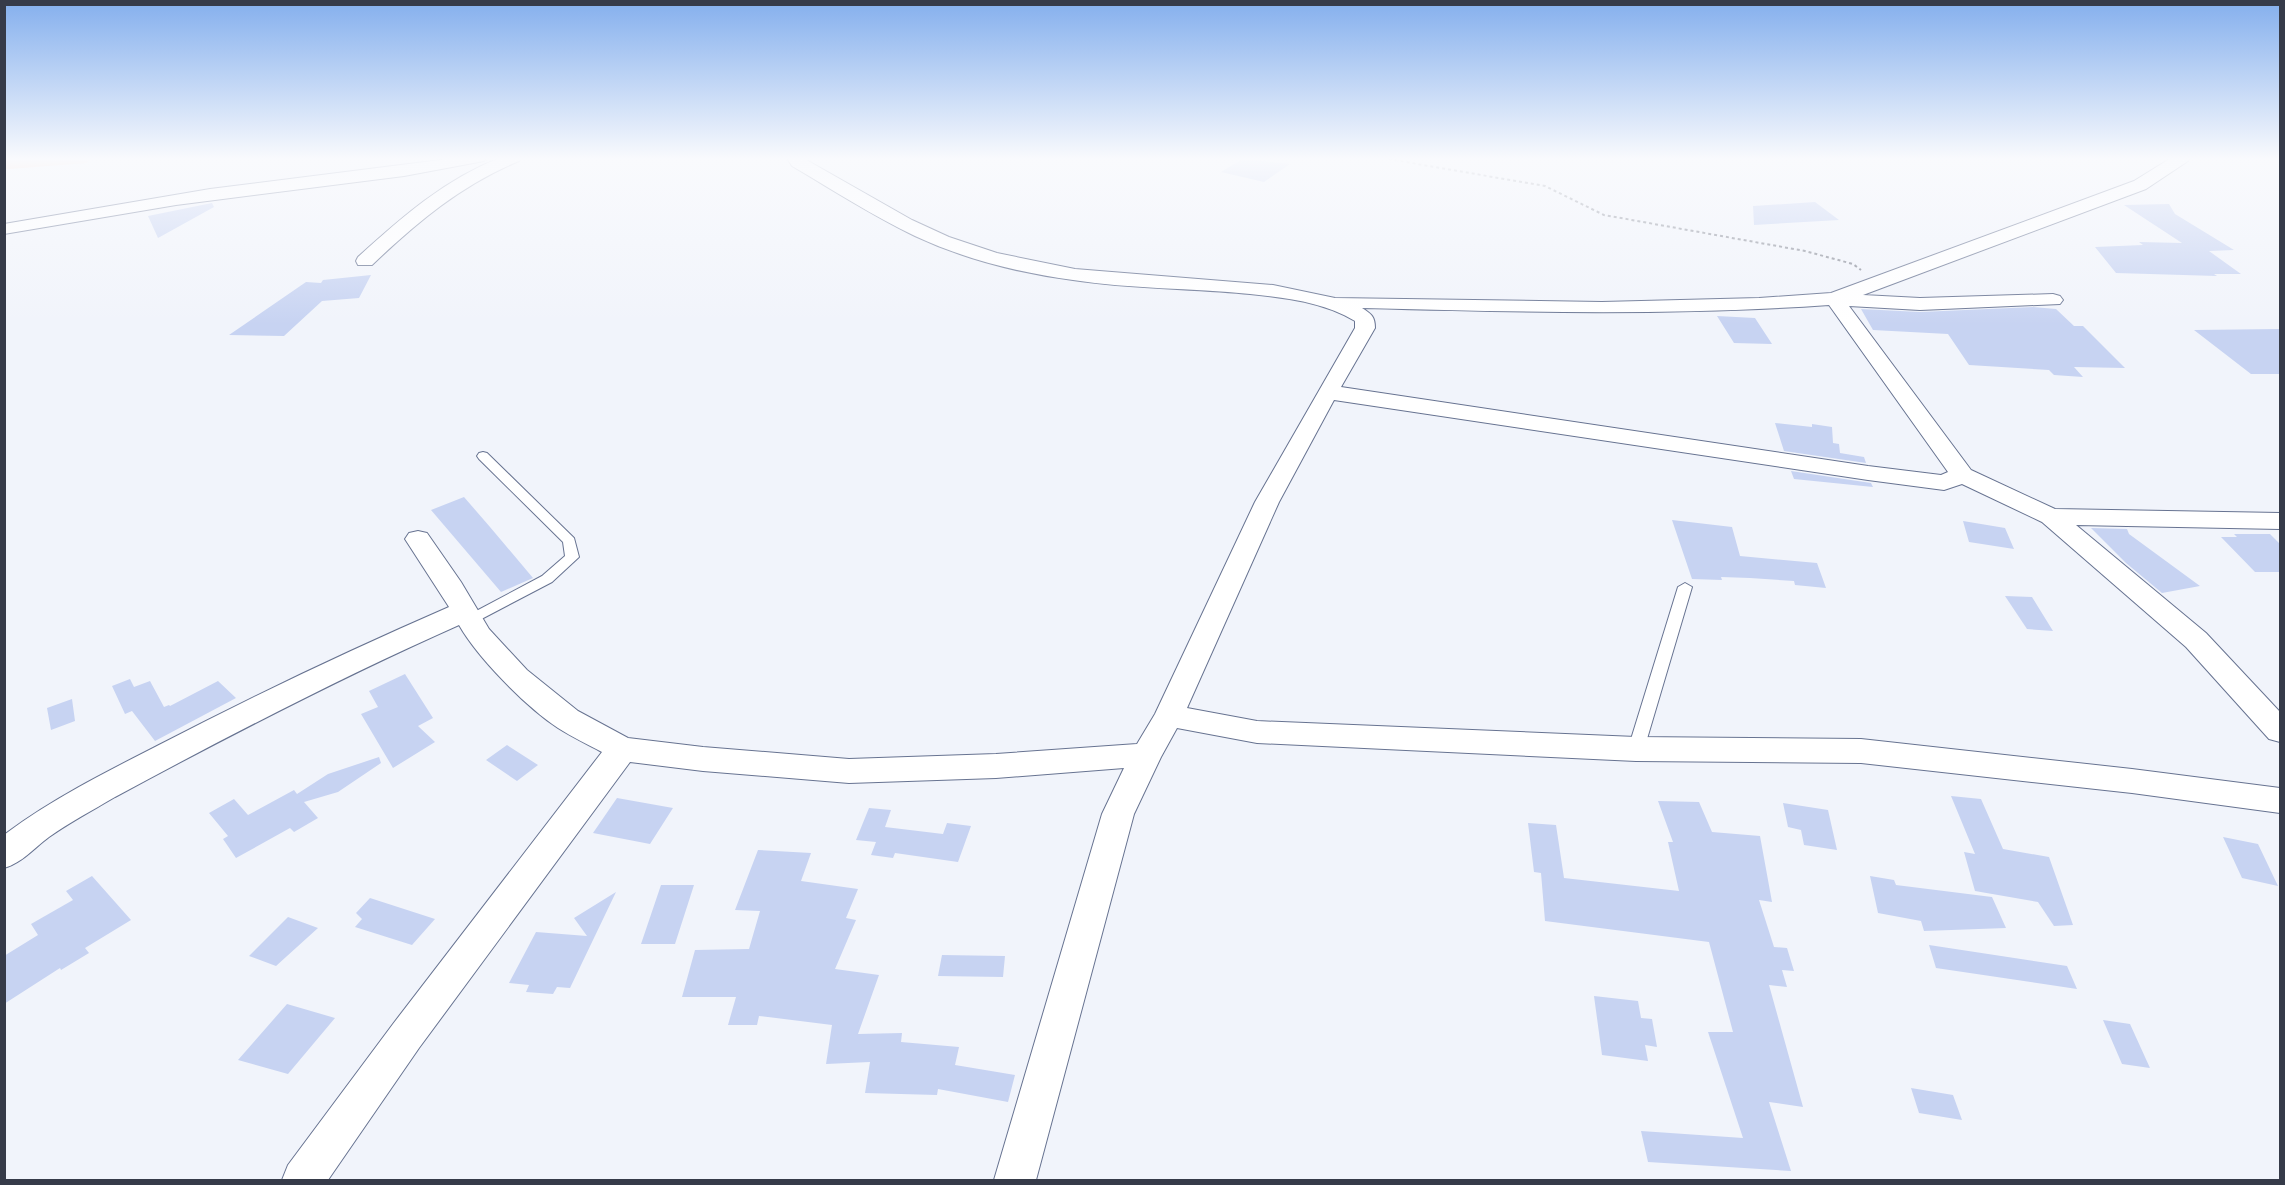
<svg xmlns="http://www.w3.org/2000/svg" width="2285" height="1185" font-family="'Exo 2',sans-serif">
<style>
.green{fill:#fecbb6}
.building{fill:#c7d3f2}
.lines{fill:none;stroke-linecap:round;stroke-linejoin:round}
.service-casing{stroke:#677391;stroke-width:2}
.minor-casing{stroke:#677391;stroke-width:2}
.path{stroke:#8b8f9a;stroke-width:2;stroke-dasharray:3 3;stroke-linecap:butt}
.service{fill:#fff;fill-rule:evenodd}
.minor{fill:#fff;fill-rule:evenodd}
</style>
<rect width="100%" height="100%" fill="#f1f4fb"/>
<!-- green -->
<path class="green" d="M5 158H91L87 163 10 169H5Z"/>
<!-- building -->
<path class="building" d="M1244 158H1258L1262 161 1290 164 1264 182 1221 172Z
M1815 202 1839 220 1754 225 1753 206Z
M212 203 214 207 158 238 148 216Z
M2169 204 2175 214 2234 250 2209 251 2241 274H2214L2217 276 2116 273 2095 247 2143 245 2139 242 2182 243 2124 205Z
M371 275 359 298 322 301 284 336 229 335 306 282 321 283 323 280Z
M2033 307 2056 309 2074 326H2083L2125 368 2074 367 2083 377 2054 375 2049 370 1969 365 1948 334 1873 330 1861 309 1920 312Z
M1717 316 1755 318 1772 344 1734 343Z
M2280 329V374H2251L2194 330Z
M1775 423 1812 427V424L1832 427 1833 443 1839 444 1840 453 1864 457 1866 463 1784 451Z
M1791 471 1871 483 1873 487 1794 479Z
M464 497 490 527 533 578 501 592 431 510Z
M1672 520 1732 527 1740 556 1817 563 1826 588 1795 585 1794 581 1750 578 1721 577 1722 580 1692 579Z
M1963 521 2005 528 2014 549 1969 542Z
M2091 528 2127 529 2129 534 2200 586 2162 593 2126 563Z
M2234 534H2270L2280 544V572H2255L2221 537H2237Z
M2005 596 2032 597 2053 631 2027 629Z
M405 674 433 718 418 726 435 742 393 768 361 714 378 707 369 691Z
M130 679 134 687 150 681 164 707 169 705 170 706 218 681 236 698 155 741 132 711 125 714 112 686Z
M72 699 75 721 51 730 47 708Z
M507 745 538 765 517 781 486 760Z
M379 757 381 763 338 792 304 802 318 818 294 832 290 828 236 858 223 839 228 836 209 813 234 799 248 815 294 790 297 794 328 774Z
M1951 796 1981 799 2003 849 2049 857 2073 925 2054 926 2038 902 1975 891 1964 852 1975 854Z
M617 798 673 808 650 844 593 833Z
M1658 801 1699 802 1712 832 1760 836 1772 902 1759 900 1774 947 1787 948 1794 971 1782 970 1787 987 1769 985 1803 1107 1769 1102 1791 1171 1648 1162 1641 1131 1743 1138 1708 1032H1733L1709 942 1545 921 1541 873 1534 872 1528 823 1556 825 1564 878 1679 891 1668 842H1673Z
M1783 803 1828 810 1837 850 1804 845 1801 830 1788 827Z
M869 808 891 810 885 827 943 834 947 823 971 826 958 862 895 853 893 858 871 855 876 842 856 840Z
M2223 837 2258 844 2278 886 2242 878Z
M758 850 811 853 801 881 858 889 846 918 856 920 835 969 879 975 858 1034 902 1033 901 1042 959 1047 955 1065 1015 1075 1008 1102 938 1089 937 1095 865 1093 870 1062 826 1064 832 1025 759 1016 757 1025H728L736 997H682L695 950 749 949 760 911 735 910Z
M92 876 131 920 85 948 89 953 61 970 60 968 4 1004V956L38 935 31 924 73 900 66 891Z
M1870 876 1894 880 1896 885 1992 897 2006 928 1924 931 1921 921 1878 913Z
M661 885H694L675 944H641Z
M616 892 570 988 557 987 553 994 526 992 529 985 509 983 536 932 587 936 574 918Z
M370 898 435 919 412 945 355 927 362 919 356 913Z
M288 917 318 928 276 966 249 956Z
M1929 945 2067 966 2077 989 1936 968Z
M942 955 1005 956 1003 977 938 976Z
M1594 996 1638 1001 1641 1018 1652 1019 1657 1047 1645 1045 1648 1061 1602 1055Z
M287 1004 335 1018 288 1074 238 1060Z
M2103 1020 2130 1024 2150 1068 2122 1064Z
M1911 1088 1953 1095 1962 1120 1919 1113Z"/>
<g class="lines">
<defs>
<path id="service" d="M483 452 487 453 574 538 579 557 552 582 470 625 463 620 465 617 542 576 565 556 563 542 479 459 477 456 479 453Z
M1685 583 1692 587 1644 749 1641 753 1636 755 1631 753 1628 749 1678 587Z"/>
<path id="minor" d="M456 158H486L484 161 404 176 176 205 4 234V224L210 189Z
M500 158H521L519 161C461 185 416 223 372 265H358L356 261 358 257C401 218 445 179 500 158Z
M787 158H803L912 220 949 237 997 253 1075 269 1273 285 1335 298 1602 302 1759 298 1831 293 2134 181 2171 158H2190L2188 161 2146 189 1863 295 1920 298 2053 294 2060 296 2063 300 2060 304 1920 310 1849 306 1971 470 2055 509 2280 513V529L2076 525 2206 633 2280 712V742L2269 739 2186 647 2042 522 1962 484 1944 490 1868 480 1334 400 1279 502 1187 708 1257 721 1636 737 1861 739 2132 769 2280 788V813L2132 793 1861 763 1636 761 1257 743 1177 728 1161 757 1134 814 1036 1180H994L1102 814 1124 768 996 778 849 783 703 771 630 762 419 1048 328 1180H282L288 1165 393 1024 602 752C587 744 572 737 558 728 525 706 478 658 459 625 342 677 228 736 115 797 93 810 70 822 49 837 34 848 22 863 4 868V835L8 832C54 798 106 772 157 746 253 696 350 650 449 607L405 539 409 533 418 531 427 533 461 582 489 629 527 670 578 711 628 738 703 747 849 759 996 754 1137 744 1155 714 1255 502 1355 328V321C1323 302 1287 298 1250 294 1191 288 1131 289 1073 280 1020 273 964 259 915 236 873 216 833 190 792 166ZM1829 305 1948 472 1941 475 1868 466 1341 387 1375 328C1375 316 1371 314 1362 308 1518 312 1673 316 1829 305Z"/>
</defs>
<!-- service casing -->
<use href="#service" class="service-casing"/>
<!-- minor casing -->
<use href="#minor" class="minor-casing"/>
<!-- path -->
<path class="path" d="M1383 158 1545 186 1604 215 1805 251 1853 264 1861 270"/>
<!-- service -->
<use href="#service" class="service"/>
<!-- minor -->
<use href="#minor" class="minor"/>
</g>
<!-- sky -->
<linearGradient id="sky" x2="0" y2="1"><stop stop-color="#84afed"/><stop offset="0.49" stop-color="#f9fafd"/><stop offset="1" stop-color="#f9fafd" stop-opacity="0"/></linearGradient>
<rect width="2285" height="324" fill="url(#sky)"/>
<!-- border -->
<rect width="2285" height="1185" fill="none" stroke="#363b49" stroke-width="12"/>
</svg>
